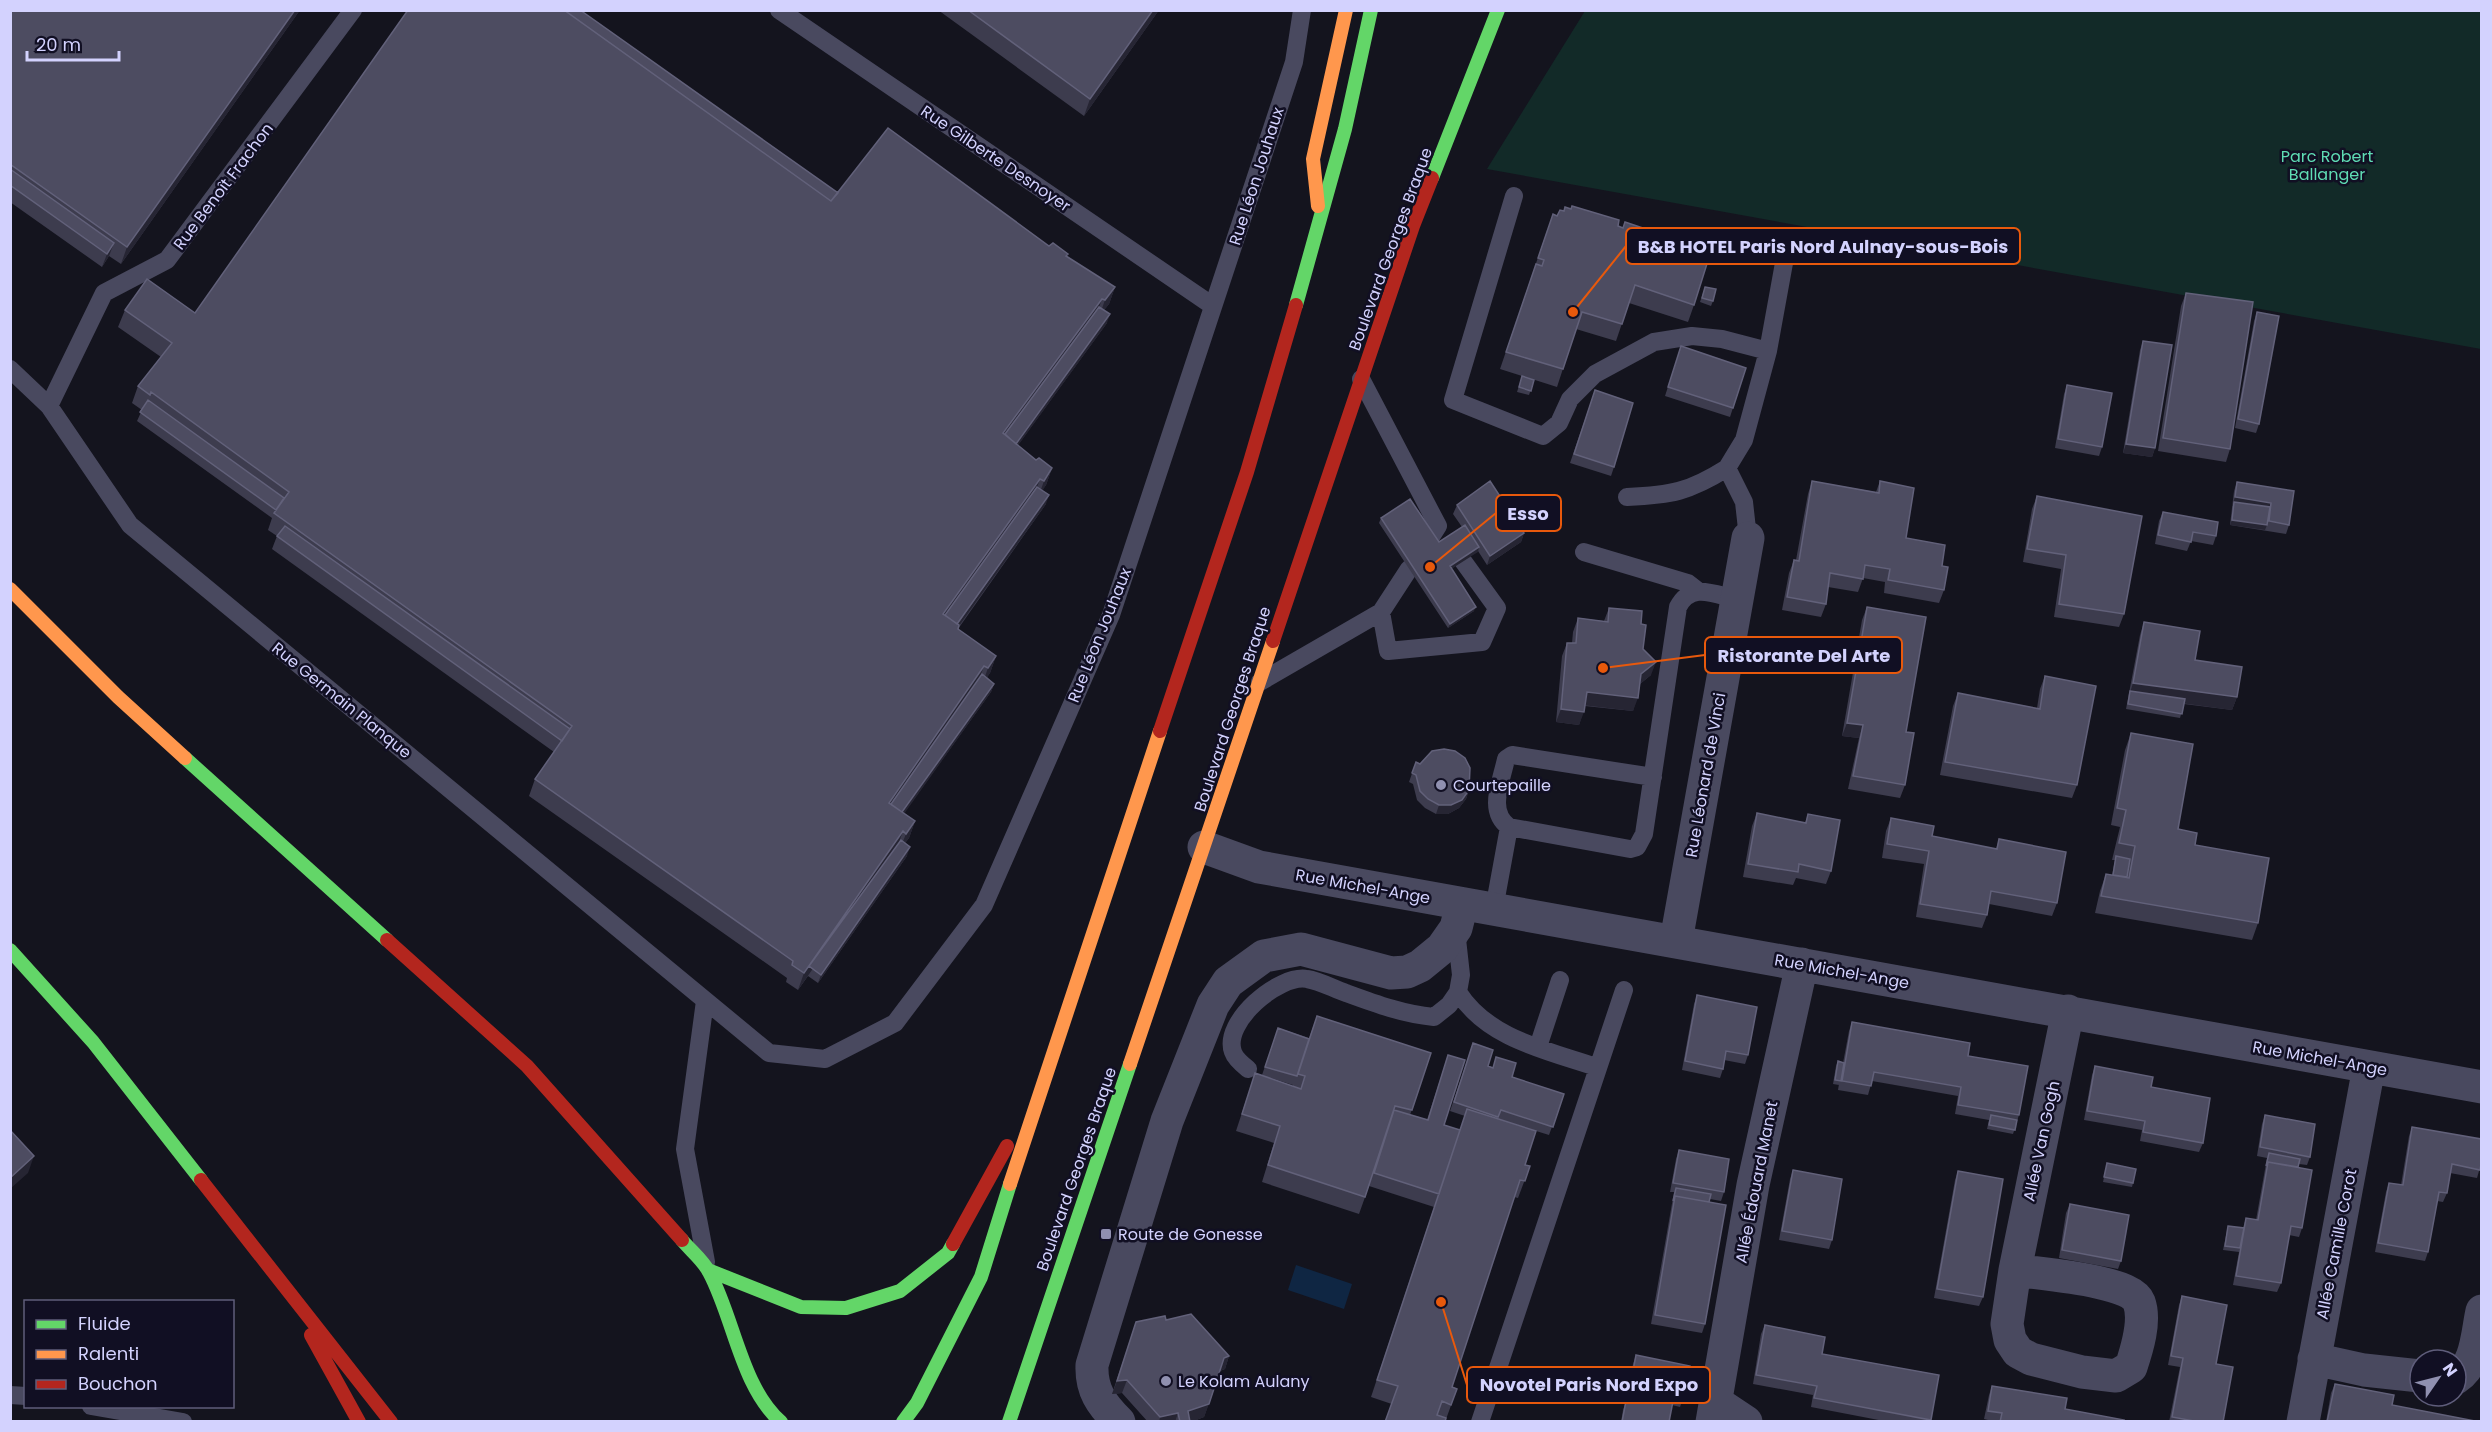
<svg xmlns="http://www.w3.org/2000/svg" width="2492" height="1432" font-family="Poppins,sans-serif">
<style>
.green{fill:#122a28}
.water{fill:#0f2643}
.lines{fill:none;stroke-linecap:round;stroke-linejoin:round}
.lane{stroke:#49495f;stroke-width:18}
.street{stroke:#49495f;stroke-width:33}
.fast{stroke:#63d668;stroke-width:14}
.slow{stroke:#ff974d;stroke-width:14}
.jam{stroke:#b3261e;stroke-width:14}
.wall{fill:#3d3c4e;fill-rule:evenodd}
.shaded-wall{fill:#262533}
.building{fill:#4d4c61;stroke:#62617a;stroke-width:1.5}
.poi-dot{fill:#9090b0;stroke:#110f23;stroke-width:2}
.labels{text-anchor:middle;stroke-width:5;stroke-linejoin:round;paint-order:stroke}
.park-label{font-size:16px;fill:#5fdcb4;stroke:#110f23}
.street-label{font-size:16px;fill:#d3d2fe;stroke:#110f23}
.poi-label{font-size:16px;fill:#d3d2fe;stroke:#110f23;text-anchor:start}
.leader{fill:none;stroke:#e8590c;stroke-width:2}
.callout-dot{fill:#e8590c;stroke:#110f23;stroke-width:2}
.callout{fill:#110f23;stroke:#e8590c;stroke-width:2}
.callout-label{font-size:18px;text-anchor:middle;font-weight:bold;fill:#d3d2fe}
</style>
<rect width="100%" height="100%" fill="#14141e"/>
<!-- green -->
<path class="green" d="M1585 11H2481V349L1487 169Z"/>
<!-- water -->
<path class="water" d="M1296 1265 1352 1284 1344 1309 1288 1290Z"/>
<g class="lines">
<!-- lane -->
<path class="lane" d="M779 10 1213 306
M1514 196 1453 400 1543 436 1559 423 1570 399 1595 374 1654 342 1692 336 1722 339 1768 351
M10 369 49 406 130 525 769 1053 825 1059 895 1023 984 905 1111 615 1294 62 1302 10
M1361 379 1438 526 1431 537
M49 406 104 293 167 260 353 10
M1627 497C1671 495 1689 492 1727 468
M1748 538 1744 502 1727 468 1744 440 1768 351 1788 241
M1584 552 1688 583 1697 590
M1381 612 1388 651 1482 642 1497 608 1463 561
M1260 682 1381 612 1409 569
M1653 777 1512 755 1506 759C1501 783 1487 811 1509 827L1630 849 1637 847 1644 834 1678 607C1691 582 1713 594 1736 599
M1494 909 1509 827
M1456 930 1461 975 1458 992C1488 1039 1546 1050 1596 1067
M705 1001 685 1149 706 1262
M1538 1047 1560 980
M1248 1069C1243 1065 1235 1058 1233 1052 1222 1022 1279 974 1307 979 1320 981 1334 989 1346 993 1376 1004 1403 1014 1434 1017L1449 1005 1458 992
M10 1395 26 1396
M91 1406 183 1422
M1480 1422 1624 990"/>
<!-- street -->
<path class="street" d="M1204 847 1259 867 2482 1087
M1676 941 1748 538
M2015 1270C2038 1274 2131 1280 2139 1302 2146 1321 2137 1349 2131 1367L2116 1376 2082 1372 2031 1359 2018 1352 2010 1340 2007 1324 2015 1270 2068 1011
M2314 1359 2364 1370 2420 1376
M2456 1378C2477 1365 2477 1333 2482 1311
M1716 1402 1746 1422
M1119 1422C1101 1404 1091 1390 1092 1365L1167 1121 1213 1005 1228 982 1264 956 1301 949 1391 973 1407 972 1420 966 1442 948 1456 928 1462 904
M1712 1422 1753 1185 1802 964
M2303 1422 2369 1067"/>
<!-- fast -->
<path class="fast" d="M1432 178 1498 10
M1296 305 1345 129 1371 10
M185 758 387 940
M10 950 93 1042 201 1180
M682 1240C690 1250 703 1260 709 1272 734 1318 741 1387 781 1422
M708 1270 801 1307 846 1308 900 1291 948 1253 953 1244
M903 1422 917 1403 981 1277 1010 1184
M1009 1422 1130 1064"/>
<!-- slow -->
<path class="slow" d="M1318 206 1313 159 1346 10
M10 589 118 697 185 758
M1130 1064 1273 641
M1010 1184 1160 731"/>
<!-- jam -->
<path class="jam" d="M1273 641 1413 226 1432 178
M1160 731 1247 472 1296 305
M387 940 527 1066 682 1240
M201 1180 391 1422
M953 1244 1007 1146
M311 1335 359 1422"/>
</g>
<!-- wall -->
<path class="wall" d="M10 10H300L121 264 109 256 102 267 10 202Z
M938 10H1159L1084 116Z
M838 193 1049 246 1115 287 1109 304 1104 310 1107 323 1018 445 1036 460 1052 468 1046 485 1042 490 1046 504 958 629 996 656 990 673 987 677 994 684 991 692 904 813 915 821 909 838 905 843 907 856 818 983 808 976 798 990 786 982 787 978 529 796 535 779 554 752 272 549 277 536 268 530 272 518 137 421 142 410 132 403 138 386 161 357 118 327 125 310 195 313Z
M1557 216 1618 226 1694 305 1688 322 1629 303 1616 341 1576 329 1557 387 1500 369 1547 231Z
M1705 287 1713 301 1711 306 1700 302Z
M2186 293 2230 449 2226 462 2158 451 2181 306Z
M2257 312 2259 424 2256 433 2235 428 2254 321Z
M2143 341 2155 448 2152 457 2123 453 2140 350Z
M1681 346 1746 368 1730 417 1665 396Z
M1522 376 1534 380 1529 395 1517 392Z
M2067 385 2102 447 2099 456 2055 448 2064 394Z
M1595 390 1614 467 1611 476 1570 463Z
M1812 481 1876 492 1880 481 1906 538 1942 566 1944 590 1939 603 1884 593 1885 582 1863 578 1858 592 1828 587 1826 604 1821 617 1782 610 1789 573 1794 560H1796L1808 494Z
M2237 482 2294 491 2289 525 2286 534 2230 525 2234 491Z
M2037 496 2124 614 2119 627 2054 617 2061 569 2023 562 2032 509Z
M1457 505 1524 533 1521 542 1487 565 1478 551 1451 569 1474 611 1448 628 1379 523 1381 518 1439 542 1462 527 1453 514Z
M2163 512 2216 536 2213 545 2191 541 2187 551 2155 544 2159 521Z
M1867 607 1906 732 1905 785 1900 798 1848 789 1859 738 1842 736 1862 620Z
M1609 608 1641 624 1643 649 1651 675 1640 684 1633 711 1585 706 1579 725 1556 722 1562 656 1567 643H1572L1573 632 1578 618 1604 621Z
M2144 622 2195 660 2237 697 2232 710 2184 704 2180 718 2126 709 2140 635Z
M2045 676 2077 785 2072 798 1940 775 1953 706 1958 693 2037 708 2040 689Z
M2131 733 2178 829 2195 845 2258 923 2252 940 2095 913 2100 891 2106 874 2112 875 2115 860H2112L2120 827 2111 825 2125 750Z
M1416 762 1469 790 1466 799 1459 808 1448 814H1436L1425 808 1417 800 1413 784 1409 782Z
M1757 813 1805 823 1808 814 1831 871 1826 884 1796 878 1793 885 1743 877 1752 826Z
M1891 818 1932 836 1996 849 1999 839 2057 903 2052 916 1989 904 1987 915 1982 928 1916 917 1924 864 1882 858 1886 831Z
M1697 995 1748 1055 1745 1064 1724 1060 1723 1069 1720 1078 1682 1070 1694 1004Z
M1317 1016 1431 1053 1410 1115 1427 1120 1448 1055 1444 1125 1460 1130 1465 1116 1450 1111 1473 1043 1488 1066 1512 1077 1564 1094 1549 1135 1498 1119 1525 1165 1530 1166 1518 1198 1514 1197 1452 1387 1457 1389 1445 1422 1371 1397 1434 1207 1369 1186 1359 1214 1262 1182 1274 1143 1236 1131 1255 1073 1262 1075 1278 1028 1309 1038ZM1268 1077 1293 1085V1086Z
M1852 1022 1968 1056 2019 1115 2013 1134 1987 1129 1989 1120 1955 1114 1958 1096 1872 1081 1868 1095 1838 1090 1839 1084V1085L1833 1084 1836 1066 1838 1061 1843 1063 1849 1031Z
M2095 1066 2203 1143 2199 1152 2140 1141 2142 1130 2084 1120 2092 1075Z
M2265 1115 2310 1157 2307 1165 2299 1164 2298 1167 2302 1228 2299 1237 2289 1235 2281 1283 2277 1292 2233 1285 2239 1252 2223 1250 2228 1226 2243 1228 2246 1218 2256 1220 2267 1158 2257 1156 2262 1124Z
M2412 1127 2481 1139V1131V1164L2477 1178 2450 1173 2447 1193 2443 1202 2437 1201 2428 1252 2425 1261 2375 1252 2386 1192 2389 1183 2401 1185 2409 1136Z
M1679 1150 1724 1192 1721 1201 1710 1199 1705 1324 1702 1333 1651 1324 1674 1192H1670L1676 1159Z
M2107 1163 2133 1183 2132 1187 2103 1182Z
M1793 1170 1832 1240 1829 1249 1779 1240 1790 1179Z
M1958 1171 1983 1297 1979 1306 1934 1298 1955 1180Z
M2070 1204 2121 1261 2118 1269 2059 1258 2066 1213Z
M2182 1296 2216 1364 2223 1422H2169L2180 1367 2168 1365 2179 1305Z
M1166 1320 1229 1356 1225 1369 1220 1371 1204 1417 1191 1422H1148L1122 1393 1112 1394 1136 1322Z
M1765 1325 1822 1354 1939 1375 1930 1422H1889L1811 1407 1813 1395 1753 1384 1761 1334Z
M1636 1355 1683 1398 1680 1407 1672 1405 1669 1422H1621L1623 1410 1626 1401H1631L1634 1381 1630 1380 1633 1364Z
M2335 1384 2392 1405 2480 1422H2326L2331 1393Z
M1992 1386 2065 1409 2123 1422H1996L1984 1419 1989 1395Z"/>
<!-- shaded-wall -->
<path class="shaded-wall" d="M295 10H300L121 264 127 247Z
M1153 10H1159L1084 116 1090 99Z
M114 243 109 256 102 267 107 254Z
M1115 287 1109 304 1099 317 1105 300Z
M1102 299 1096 316 1003 443V433Z
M1110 314 1107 323 1009 458 1012 450Z
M2126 444 2155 448 2152 457 2123 453Z
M1052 468 1046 485 1038 498 1044 481Z
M1040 479 1034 496 942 624 943 614Z
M1049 495 1046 504 949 640 953 631Z
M2235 497 2271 503 2268 511 2234 502 2233 506H2232Z
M2232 520 2267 525 2265 530 2230 525Z
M1524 533 1521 542 1487 565 1490 556Z
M1479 547 1478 552 1448 571 1450 566Z
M1476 607 1474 611 1448 628 1450 624Z
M996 656 990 673 982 685 988 668Z
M1656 662 1651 675 1636 687 1641 674Z
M984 666 978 683 888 812 889 803Z
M2133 683 2237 697 2232 710 2129 696Z
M994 684 991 692 894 828 897 819Z
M1587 692 1638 698 1633 711 1582 705Z
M1561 709 1584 712 1579 725 1556 722Z
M1847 723 1863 725 1859 738 1842 736Z
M1469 790 1466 799 1459 808 1448 814H1436L1439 805Z
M915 821 909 838 899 851 906 834Z
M903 831 897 848 798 990 804 973Z
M910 847 907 856 818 983 821 975Z
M34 1156 28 1173 10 1189V1178Z
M1229 1356 1225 1369 1219 1371 1224 1358Z
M1127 1380 1122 1393 1112 1394 1117 1381Z
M1209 1404 1204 1417 1191 1422H1184L1188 1411Z
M1178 1413 1175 1422H1159L1160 1417Z"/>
<!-- building -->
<path class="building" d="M10 10H295L127 247 10 164Z
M408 10H564L831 201 888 128 1049 246 1053 243 1068 254 1066 256 1115 287 1105 300 1102 299 1003 433 1036 460 1039 458 1052 468 1044 481 1040 479 943 614 959 625 958 629 996 656 988 668 984 666 889 803 915 821 906 834 903 831 804 973 792 965 793 961 535 779 572 726 274 513 289 492 151 392 150 395 138 386 172 343 125 310 147 279 195 313Z
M564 10H580L838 193 831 201Z
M968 10H1153L1090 99Z
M10 169 114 243 107 254 10 185Z
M1572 206 1619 220 1618 226 1623 228 1625 222 1711 251 1694 305 1635 285 1622 324 1582 312 1563 369 1506 352 1536 264 1542 266 1544 260 1538 258 1553 214 1557 216 1560 210 1564 211 1565 207 1571 209Z
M1705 287 1716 289 1713 301 1702 298Z
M2186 293 2253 302 2230 449 2163 438Z
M1099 307 1110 314 1016 444 1005 434Z
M2257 312 2279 316 2259 424 2238 419Z
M2143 341 2172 345 2155 448 2126 444Z
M1681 346 1746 368 1733 408 1668 387Z
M1522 376 1534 380 1531 391 1519 387Z
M2067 385 2112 393 2102 447 2058 439Z
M1595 390 1633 403 1614 467 1574 454Z
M148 400 284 498 276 510 140 412Z
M1490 481 1524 533 1490 556 1457 505Z
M1812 481 1879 493 1880 481 1914 488 1906 538 1945 545 1942 566 1948 567 1944 590 1888 580 1890 569 1865 565 1863 579 1830 573 1826 604 1787 597 1794 560 1799 561Z
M2237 482 2294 491 2289 525 2269 521 2271 503 2235 497Z
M1037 487 1049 495 957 624 945 615Z
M2037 496 2142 516 2124 614 2059 604 2066 555 2027 549Z
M1410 499 1439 542 1465 525 1479 547 1450 566 1476 607 1450 624 1381 518Z
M2234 502 2270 507 2267 525 2232 520Z
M2163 512 2218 522 2216 536 2193 532 2191 542 2158 535Z
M285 526 570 729 562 741 277 536Z
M1867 607 1926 617 1906 732 1914 733 1905 785 1853 776 1863 725 1847 723Z
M1609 608 1642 611 1641 624 1646 625 1643 649 1656 662 1641 674 1638 698 1587 692 1584 712 1561 709 1567 643H1576L1578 618 1608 622Z
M2144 622 2200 631 2195 660 2242 667 2237 697 2133 683Z
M982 674 994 684 902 812 891 804Z
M2045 676 2096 686 2077 785 1945 762 1958 693 2040 709Z
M2130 691 2185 699 2182 714 2128 704Z
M2131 733 2193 744 2178 829 2197 833 2195 845 2269 858 2258 923 2101 896 2106 874 2129 878 2135 846 2119 843 2126 810 2117 808Z
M1444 749 1455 751 1465 758 1470 768 1469 790 1462 800 1451 805H1439L1428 799 1420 791 1416 775 1412 773 1416 762 1420 764 1432 751Z
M1757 813 1806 823 1808 814 1840 820 1831 871 1799 864 1798 872 1748 864Z
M1891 818 1934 826 1932 836 1997 849 1999 839 2066 852 2057 903 1991 891 1987 915 1920 904 1929 851 1887 844Z
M901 840 910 847 821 975 809 966Z
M2116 856 2130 859 2127 877 2113 875Z
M1697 995 1757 1007 1748 1055 1726 1051 1723 1069 1685 1061Z
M1317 1016 1431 1053 1412 1110 1395 1106 1365 1197 1268 1165 1280 1126 1242 1114 1255 1073 1301 1089 1305 1076 1298 1074Z
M1852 1022 1970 1043 1968 1056 2028 1066 2019 1115 1958 1105 1961 1087 1874 1072 1871 1086 1842 1081Z
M1278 1028 1309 1039 1297 1076 1265 1067Z
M1473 1043 1493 1050 1488 1066 1493 1068 1496 1057 1516 1063 1512 1077 1564 1094 1553 1127 1501 1110 1498 1117 1454 1102Z
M1448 1055 1465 1060 1444 1125 1460 1130 1439 1194 1374 1173 1394 1110 1428 1120Z
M1838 1061 1844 1063 1841 1081 1835 1080Z
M2095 1066 2153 1077 2151 1087 2210 1098 2203 1143 2143 1132 2145 1121 2087 1111Z
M1467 1109 1536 1131 1525 1165 1530 1166 1525 1181 1520 1180 1452 1387 1457 1389 1451 1405 1442 1401 1437 1415 1446 1418 1445 1422H1385L1398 1386 1377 1380Z
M1991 1115 2017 1120 2015 1130 1989 1125Z
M2265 1115 2315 1124 2310 1157 2260 1147Z
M2412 1127 2481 1139V1164L2480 1170 2452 1164 2447 1193 2439 1192 2428 1252 2378 1243 2389 1183 2403 1185Z
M10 1130 34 1156 10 1178Z
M1679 1150 1729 1159 1724 1192 1673 1183Z
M2269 1153 2300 1159 2298 1167 2268 1162 2266 1166Z
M2268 1162 2312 1170 2302 1228 2291 1226 2281 1283 2236 1276 2246 1218 2258 1220Z
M2107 1163 2136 1169 2133 1183 2104 1177Z
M1793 1170 1842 1179 1832 1240 1782 1231Z
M1958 1171 2003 1179 1983 1297 1937 1289Z
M1676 1188 1711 1194 1709 1202 1675 1196 1673 1201Z
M1675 1196 1726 1205 1705 1324 1655 1315Z
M2070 1204 2129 1215 2121 1261 2062 1250Z
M2228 1226 2244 1228 2240 1248 2225 1246Z
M2182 1296 2227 1305 2216 1364 2233 1367 2223 1422H2199L2172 1417 2183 1358 2171 1356Z
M1191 1314 1229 1356 1224 1358 1209 1404 1188 1411 1190 1422H1180L1178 1413 1160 1417 1127 1380 1117 1381 1136 1322 1165 1316 1166 1320Z
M1765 1325 1825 1337 1822 1354 1939 1375 1931 1420 1814 1398 1817 1386 1756 1375Z
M1636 1355 1690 1366 1683 1398 1674 1396 1669 1422H1622L1626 1401 1633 1402 1638 1372 1633 1371Z
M2335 1384 2394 1395 2392 1405 2480 1422H2327Z
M1992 1386 2067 1398 2065 1409 2124 1420 2123 1422H2000L2002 1413 1988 1411Z"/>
<!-- markers -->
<g class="poi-dot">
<circle cx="1441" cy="785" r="6"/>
<rect x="1100" y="1228" width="12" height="12" rx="3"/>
<circle cx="1166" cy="1381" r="6"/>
</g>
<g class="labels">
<!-- park labels -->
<g class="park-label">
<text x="2327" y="162">Parc Robert<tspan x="2327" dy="18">Ballanger</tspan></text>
</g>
<!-- street labels -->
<g class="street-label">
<text transform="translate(996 158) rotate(34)" y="6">Rue Gilberte Desnoyer</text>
<text transform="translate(1256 176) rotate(-72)" y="6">Rue Léon Jouhaux</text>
<text transform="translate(223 186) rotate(-53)" y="6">Rue Benoît Frachon</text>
<text transform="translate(1390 249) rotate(-70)" y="6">Boulevard Georges Braque</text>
<text transform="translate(1099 635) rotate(-68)" y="6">Rue Léon Jouhaux</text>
<text transform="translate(342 700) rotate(39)" y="6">Rue Germain Planque</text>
<text transform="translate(1232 709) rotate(-72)" y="6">Boulevard Georges Braque</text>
<text transform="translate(1705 775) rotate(-80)" y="6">Rue Léonard de Vinci</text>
<text transform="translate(1363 886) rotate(10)" y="6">Rue Michel-Ange</text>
<text transform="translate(1842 971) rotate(10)" y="6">Rue Michel-Ange</text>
<text transform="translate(2320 1058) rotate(10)" y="6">Rue Michel-Ange</text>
<text transform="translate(2041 1141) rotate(-78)" y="6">Allée Van Gogh</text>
<text transform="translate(1076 1169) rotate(-71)" y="6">Boulevard Georges Braque</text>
<text transform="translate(1756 1182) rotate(-79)" y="6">Allée Édouard Manet</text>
<text transform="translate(2336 1244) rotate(-79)" y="6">Allée Camille Corot</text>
</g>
<!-- poi labels -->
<g class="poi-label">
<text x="1453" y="791">Courtepaille</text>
<text x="1118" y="1240">Route de Gonesse</text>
<text x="1178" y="1387">Le Kolam Aulany</text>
</g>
</g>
<!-- callouts -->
<path class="leader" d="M1573 312L1626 246M1430 567L1496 513M1603 668L1705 655M1441 1302L1467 1385"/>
<g class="callout-dot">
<circle cx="1573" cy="312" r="6"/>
<circle cx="1430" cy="567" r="6"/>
<circle cx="1603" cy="668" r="6"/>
<circle cx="1441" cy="1302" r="6"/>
</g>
<g class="callout">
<rect x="1626" y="228" width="394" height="36" rx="6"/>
<rect x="1496" y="495" width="65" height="36" rx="6"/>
<rect x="1705" y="637" width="197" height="36" rx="6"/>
<rect x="1467" y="1367" width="243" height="36" rx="6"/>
</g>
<g class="callout-label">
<text x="1823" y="253">B&amp;B HOTEL Paris Nord Aulnay-sous-Bois</text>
<text x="1528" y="520">Esso</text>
<text x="1804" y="662">Ristorante Del Arte</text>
<text x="1589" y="1391">Novotel Paris Nord Expo</text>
</g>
<!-- border -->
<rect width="2492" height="1432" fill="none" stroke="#d3d2fe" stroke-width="24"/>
<!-- legend -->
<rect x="24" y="1300" width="210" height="108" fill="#110f23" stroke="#5f5d7b" stroke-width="1.5"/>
<rect x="36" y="1320" width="30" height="9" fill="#63d668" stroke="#5f5d7b" stroke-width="1.5"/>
<text x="78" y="1330" font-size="18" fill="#d3d2fe">Fluide</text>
<rect x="36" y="1350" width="30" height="9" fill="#ff974d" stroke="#5f5d7b" stroke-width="1.5"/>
<text x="78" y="1360" font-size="18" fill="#d3d2fe">Ralenti</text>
<rect x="36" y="1380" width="30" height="9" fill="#b3261e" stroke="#5f5d7b" stroke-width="1.5"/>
<text x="78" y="1390" font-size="18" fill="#d3d2fe">Bouchon</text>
<!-- north arrow -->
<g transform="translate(2438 1378) rotate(55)"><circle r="28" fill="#110f23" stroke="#5f5d7b" stroke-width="1.5"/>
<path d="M0-4.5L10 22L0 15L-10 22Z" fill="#9090b0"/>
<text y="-9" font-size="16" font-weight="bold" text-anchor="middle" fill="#d3d2fe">N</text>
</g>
<!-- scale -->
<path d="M27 51v9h92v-9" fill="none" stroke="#d3d2fe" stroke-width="3"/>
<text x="36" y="51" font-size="18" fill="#d3d2fe" stroke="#110f23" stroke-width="4.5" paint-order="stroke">20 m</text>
</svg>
